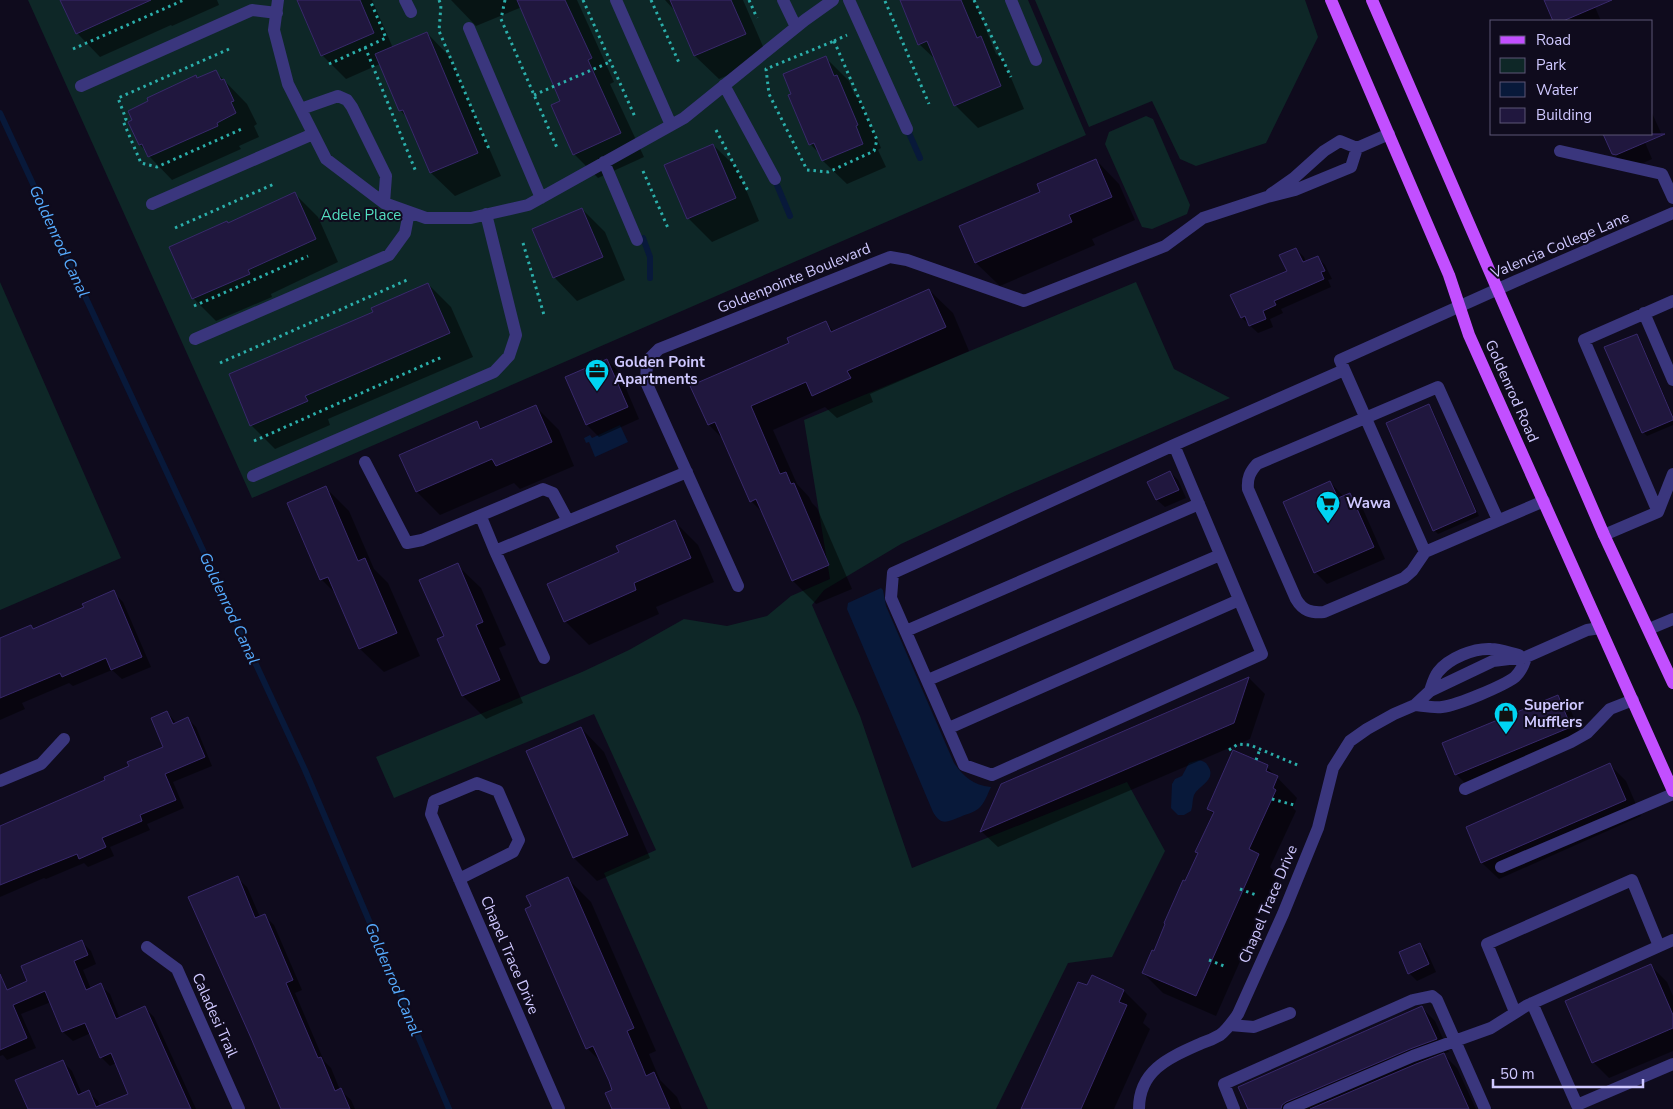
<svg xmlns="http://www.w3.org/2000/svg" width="1673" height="1109" font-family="'Nunito Sans',sans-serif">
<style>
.green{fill:#0e2727}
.water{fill:#08193a}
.shadow{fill:#0007;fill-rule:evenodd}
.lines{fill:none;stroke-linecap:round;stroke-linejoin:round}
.stream{stroke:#08193a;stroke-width:6}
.building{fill:#20173e;stroke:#38296b}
.path{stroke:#2bafab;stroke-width:3;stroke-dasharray:2.5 4;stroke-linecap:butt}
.minor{stroke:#3a367d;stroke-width:12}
.major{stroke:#c24fff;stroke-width:12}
.labels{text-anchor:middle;stroke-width:4;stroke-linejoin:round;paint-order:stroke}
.park-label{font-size:15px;fill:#53dfc0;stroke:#0f0b1d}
.street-label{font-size:15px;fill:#cfc8ff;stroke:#0f0b1d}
.poi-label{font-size:15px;font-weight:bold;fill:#cfc8ff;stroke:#0f0b1d;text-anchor:start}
.water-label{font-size:16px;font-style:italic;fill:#56acff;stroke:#0f0b1d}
</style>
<rect width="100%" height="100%" fill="#0f0b1d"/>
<!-- green -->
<path class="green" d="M28 0H1028L1086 135 252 498Z
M1035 0H1305L1318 37 1266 143 1196 166 1180 159 1152 101 1089 127Z
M1146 116 1153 119 1190 205 1187 214 1152 229 1142 227 1105 144 1109 132Z
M0 282 121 558 0 610Z
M1136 282 1174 369 1230 398 1009 494 901 544 824 590 812 605 860 716 912 868 1127 782 1165 851 1112 957 1068 963 996 1109H708L604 873 656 850 594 714 394 798 376 757 582 672 629 650 684 619 727 626 767 616 791 596 830 579 804 420Z"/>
<!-- water -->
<path class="water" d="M620 425 628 442 595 457 589 442 586 443 584 438 590 435 592 438Z
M881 588 883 590 886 606 954 763C964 777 973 785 991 787 987 795 985 803 978 809 973 813 966 814 960 817 947 822 941 826 933 812L847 609 848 603Z
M1199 760C1203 761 1206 762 1208 766 1217 780 1199 785 1194 795 1192 800 1193 806 1191 811L1184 815H1178L1171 808 1172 784 1175 779 1182 776 1189 763Z"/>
<!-- shadow -->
<path class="shadow" d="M62 0H217L219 5 172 26 171 25 100 57 77 33Z
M298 0H372L393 48 427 33 450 57 501 176 455 196 431 173 408 119 400 110 380 64 346 79 322 55Z
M451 0H577L614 82 610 84 644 157 598 178 574 154 552 106 561 102 522 7 476 26Z
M665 0H743L768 58 719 79 695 56 676 12Z
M901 0H974L996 54 1004 61 1024 109 978 128 955 105 937 61 919 44Z
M1545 0H1592L1601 21H1554Z
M825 57 849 81 854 94 860 100 881 148 878 150 886 167 847 184 823 161 821 155 810 144Z
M215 71 247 104 257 124 254 126 259 137 239 146 241 149 172 180 149 156 146 151 140 145 130 123 198 79ZM173 144 174 146 154 155V153Z
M1652 113 1661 133 1644 140 1652 159 1630 169 1627 168 1613 154 1604 134 1600 136 1598 134H1652Z
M713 145 737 168 759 221 712 242 688 218Z
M1096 160 1119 184 1135 220 1092 239 1095 245 1000 286 976 263 961 227 1042 192Z
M295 194 318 217 338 262 271 294 272 297 216 321 193 298 228 224Z
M582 209 605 232 625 280 577 301 554 277Z
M1296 249 1304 257 1306 262 1317 257 1325 265 1332 279 1328 280 1331 287 1281 309 1283 313 1270 319 1273 327 1258 333 1242 318 1232 295 1288 272Z
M428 284 451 307 473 357 328 419 330 425 275 449 251 425 375 312Z
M929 290 953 313 969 351 870 394 873 402 837 418 825 407 773 430 797 484 809 497 812 503 817 508 852 589 816 604 793 581 764 514 751 501 725 441 709 425 791 344 826 323 834 332Z
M1636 335 1640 339 1673 416V425L1647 436 1643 432Z
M607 360 619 372 639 419 599 437 587 425 567 378Z
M1429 405 1432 409 1479 516 1438 534 1434 530Z
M536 407 559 430 574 466 520 489 514 483 440 515 417 492 476 423 483 429Z
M1170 472 1178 480 1186 498 1165 507 1157 500 1149 482Z
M1330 482 1344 497 1350 495 1362 507 1385 559 1327 584 1315 572Z
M326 488 349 511 374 569 388 583 420 656 384 672 360 649 338 596 321 579Z
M675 522 698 545 714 582 656 607 659 614 589 645 565 621 621 552Z
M457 565 481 588 506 645 499 648 523 703 486 719 463 696 438 640 446 637Z
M113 592 123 602 151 667 122 679 112 670 73 686 69 683 22 703 25 709 0 720V650L30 626 34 630 86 608Z
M1249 678 1265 694 1250 739 998 847 982 832 1002 785Z
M1558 696 1570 708 1582 739 1468 786 1456 774Z
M167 712 177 724 188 719 196 727 212 766 173 782 184 808 147 824 150 830 110 847 114 856 88 867 84 863 46 879 44 878 0 897V827L107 781 165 747Z
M581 728 604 752 650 858 597 881 574 858Z
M1610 765 1626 781 1641 816 1499 879 1482 863 1467 827Z
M1267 767 1297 798 1293 808 1296 811 1270 867 1278 875 1216 1016 1163 993 1143 973 1154 953 1186 883 1214 815 1208 809Z
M237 878 247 887 260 917 264 915 274 925 302 990 295 993 324 1061 331 1068 340 1090 351 1100 355 1109H284Z
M568 879 591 902 656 1051 649 1054 660 1080 677 1097 682 1109H613L614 1090 602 1063 587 1048 532 907Z
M81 941 91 951 96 964 83 970 91 989 100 985 110 994 120 1019 145 1008 154 1017 196 1109H29L63 1062 72 1071 82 1094 88 1092 98 1101 100 1107 130 1094 116 1063 110 1066 101 1057 91 1033 73 1041 63 1032 51 1002 21 1014 36 1048 7 1060 3 1055 0 1056V994L29 982Z
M1420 944 1427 952 1436 972 1417 981 1409 973Z
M1651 966 1667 982 1673 996V1051L1609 1078 1593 1062Z
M1087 987 1124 991 1147 1014 1143 1023 1150 1029 1114 1109H1023Z
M1422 1008 1435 1021 1449 1052 1443 1054 1457 1068 1476 1109H1249Z"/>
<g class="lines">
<!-- stream -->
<path class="stream" d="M0 113 305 770 449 1109
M909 133 920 158
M777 185 790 216
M643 238 650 257V278"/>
</g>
<!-- building -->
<path class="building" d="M60 0H151L76 34Z
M297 0H360L374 33 321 56Z
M517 0H565L592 58 588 60 621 133 573 155 551 105 560 101Z
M670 0H731L746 34 694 56Z
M900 0H961L977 38 981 36 1001 86 954 106 927 41 918 45Z
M1544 0H1612L1563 21H1553Z
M427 32 478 153 430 173 403 110 399 111 375 54Z
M826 56 834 76 837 75 858 125 856 126 863 144 822 161 814 143 809 145 788 95 791 94 783 74Z
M216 70 221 80 224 79 234 101 231 102 236 113 217 123 218 126 148 157 142 144 139 145 128 122 132 120 128 111 148 101 147 98 196 75 197 78Z
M1603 134H1665L1616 155 1612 154Z
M713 144 736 198 687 219 664 165Z
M1096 159 1112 197 1069 215 1072 222 975 263 959 226 1040 192 1037 184Z
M295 192 316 239 248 270 250 274 192 299 169 247 227 221 228 223Z
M582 208 603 257 553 278 532 229Z
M1296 248 1303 262 1318 256 1325 271 1321 272 1324 279 1274 301 1276 305 1263 311 1266 319 1249 326 1245 316 1241 318 1230 295 1287 271 1279 255Z
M428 283 450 333 305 396 308 401 250 426 229 374 373 312 371 308Z
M929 289 946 327 847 371 851 378 812 396 806 382 751 406 780 474 786 472 791 484 794 483 829 565 792 581 756 499 750 502 715 422 708 425 690 386 789 343 787 338 826 321 831 332Z
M1637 334 1673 418V420L1642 433 1604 347Z
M607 359 628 407 586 425 565 377Z
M1429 404 1476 512 1433 531 1386 423Z
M536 405 552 442 496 466 492 459 416 492 399 455 477 421 480 429Z
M1170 471 1179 490 1156 500 1147 482Z
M1330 481 1338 498 1350 493 1374 547 1314 573 1283 502Z
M326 486 358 561 365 558 397 633 359 649 328 577 320 580 287 503Z
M675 520 691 558 634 583 636 590 564 622 547 584 619 552 616 546Z
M458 563 483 622 476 625 500 680 462 696 437 639 444 636 419 580Z
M114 590 142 657 111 670 106 658 62 677 60 673 0 698V638L31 625 33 629 84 607 82 604Z
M1249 677 1234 723 980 832 1001 784Z
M1558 695 1571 727 1455 775 1442 743Z
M167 711 173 724 188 717 205 757 165 774 176 800 140 815 142 821 102 838 106 847 79 859 77 854 0 885V826L105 780 104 777 129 766 127 762 163 747 151 718Z
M581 727 628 835 573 858 526 751Z
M1233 750 1268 765 1266 771 1278 776 1273 788 1276 790 1249 849 1259 854 1196 996 1142 973 1152 950 1154 951 1165 924 1164 923 1183 880 1185 881 1198 853 1195 852 1214 812 1207 809Z
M1610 763 1626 800 1481 863 1466 827Z
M238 876 255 918 265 914 293 980 286 983 318 1058 321 1057 335 1091 341 1088 350 1109H281L251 1038 188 897Z
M568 877 634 1028 627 1031 642 1066 646 1076 654 1072 670 1109H612L605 1093 612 1090 609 1081 593 1046 586 1049 525 909 531 906 526 896Z
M82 940 88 955 74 961 86 990 101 983 116 1019 145 1006 191 1109H28L15 1080 63 1060 78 1095 89 1090 96 1107 128 1094 111 1053 100 1058 85 1023 62 1032 45 991 13 1005 27 1038 0 1050V974L7 990 27 981 21 966Z
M1420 943 1429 964 1408 974 1399 952Z
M1651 964 1673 1015V1028L1592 1063 1565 1001Z
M1092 975 1124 990 1119 1002 1127 1005 1081 1109H1021L1078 982 1087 985Z
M1422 1006 1437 1039 1410 1049 1286 1102 1282 1105 1281 1109H1248L1238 1087Z
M1444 1053 1469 1109H1310L1416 1064Z"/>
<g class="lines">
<!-- path -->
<path class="path" d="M439 0 441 5 439 31 489 149
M505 0 501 19 558 150
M583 0 635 117
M651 0 680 65
M749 0 757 18
M974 0 1011 77
M885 1 929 104
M834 41 877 140 874 151 833 170 828 172 807 170 769 94 766 69Z
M834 41 847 35
M365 47 416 172
M73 49 184 0
M229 49 118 98 126 119 123 121 141 163 157 167 244 128
M329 64 386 38 370 0
M534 95 610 62
M716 130 748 191
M643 171 668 228
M175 228 274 184
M523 243 544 315
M194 306 308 256
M220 363 407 280
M254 441 442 357
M1229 750 1238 744 1250 745 1300 766
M1256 760 1260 749
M1272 799 1294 805
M1240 889 1256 895
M1209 960 1224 966"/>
<!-- minor -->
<path class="minor" d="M278 0 274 30 288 84 326 159 384 203 426 218H471L528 205 684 118 805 20 833 0
M405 0 411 12
M616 0 671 125
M783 0 796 27
M849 0 907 129
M1011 0 1036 60
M469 28 541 198
M724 85 775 179
M81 86 252 10 277 13
M301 109 338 96 347 100 352 107 386 176 384 203
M1560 151 1662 174 1673 198
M604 162 637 240
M1271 194 1294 178 1324 151 1340 141 1357 148 1389 134
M152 204 313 134
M1644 313 1673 380
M195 339 389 255 405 233 409 212
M1174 445 1262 654 992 775 964 765 891 598 893 573 1174 445 1344 370
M365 462 407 543 422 540 543 489 553 493 568 521
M253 476 494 372 509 356 516 335 486 214
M1658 512 1584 340 1673 301
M481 517 495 551 544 658
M1498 520 1438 387 1257 464C1250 472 1247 478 1248 489L1296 599C1303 611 1311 613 1324 612L1404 578 1412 571 1425 552 1340 360 1516 281 1673 213
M1604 535 1658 512 1673 474
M495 551 687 472
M1425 552 1544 501
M738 586 646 382 647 361 659 349 890 257 907 260 1024 301 1165 246 1203 218 1267 197 1295 190 1351 167 1357 148
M1649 629 1673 619
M906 631 1199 504
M928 680 1220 555
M1430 691C1432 685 1434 677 1438 672 1449 658 1474 648 1491 649 1500 649 1510 653 1519 655
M1415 705C1424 706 1434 708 1442 707 1458 705 1503 686 1515 677 1521 671 1524 665 1526 657
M949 728 1239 600
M0 781 41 764 64 739
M1465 789 1571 742 1587 733 1610 709 1633 700
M1501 867 1673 794
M459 879 513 852 519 840 498 791 477 783 434 801 431 814 559 1109
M147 947 177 969 239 1109
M1532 1003 1577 1105 1673 1064
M1515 1012 1487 944 1632 880 1659 946
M1230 1025 1254 1027 1290 1013
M1139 1109C1139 1069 1171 1057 1202 1043 1208 1041 1215 1038 1220 1035 1227 1030 1233 1021 1238 1014L1283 914 1318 828 1333 768 1350 741 1367 729 1394 714 1415 705 1430 691 1493 661 1526 657 1587 630 1600 628
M1234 1109 1224 1084 1413 1000 1432 996 1437 1000 1485 1109
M1289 1109 1413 1056 1491 1028 1526 1006 1673 940"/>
<!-- major -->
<path class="major" d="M1331 0 1449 275 1469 335 1673 791
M1372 0 1604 535 1673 683"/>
</g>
<!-- icons -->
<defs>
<symbol id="office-pin" viewBox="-11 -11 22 30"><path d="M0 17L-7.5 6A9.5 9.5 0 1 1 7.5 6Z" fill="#00d4f3" stroke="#0f0b1d"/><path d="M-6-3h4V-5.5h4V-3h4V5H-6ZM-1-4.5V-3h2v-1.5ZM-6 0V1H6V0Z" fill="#111"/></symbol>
<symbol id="supermarket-pin" viewBox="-11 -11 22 30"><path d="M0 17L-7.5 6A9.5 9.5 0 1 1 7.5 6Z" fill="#00d4f3" stroke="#0f0b1d"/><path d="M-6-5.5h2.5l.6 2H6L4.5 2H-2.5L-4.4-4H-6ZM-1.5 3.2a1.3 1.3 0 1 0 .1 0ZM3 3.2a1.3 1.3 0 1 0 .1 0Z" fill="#111"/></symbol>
<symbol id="shop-pin" viewBox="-11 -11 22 30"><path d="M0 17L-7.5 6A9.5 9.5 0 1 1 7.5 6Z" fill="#00d4f3" stroke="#0f0b1d"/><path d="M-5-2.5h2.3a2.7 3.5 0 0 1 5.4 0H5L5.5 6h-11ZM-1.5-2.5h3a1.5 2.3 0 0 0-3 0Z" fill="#111"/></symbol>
</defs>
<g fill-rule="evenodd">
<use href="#office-pin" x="583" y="357" width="28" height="38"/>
<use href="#supermarket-pin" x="1314" y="489" width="28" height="38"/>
<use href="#shop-pin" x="1492" y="700" width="28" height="38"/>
</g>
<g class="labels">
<!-- park labels -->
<g class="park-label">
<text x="361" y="220">Adele Place</text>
</g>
<!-- street labels -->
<g class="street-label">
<text transform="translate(1560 245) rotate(-23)" y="5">Valencia College Lane</text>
<text transform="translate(794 278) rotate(-22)" y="5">Goldenpointe Boulevard</text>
<text transform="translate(1512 391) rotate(66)" y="5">Goldenrod Road</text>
<text transform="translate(1268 904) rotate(-67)" y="5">Chapel Trace Drive</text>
<text transform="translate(510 955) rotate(67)" y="5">Chapel Trace Drive</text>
<text transform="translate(215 1015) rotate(66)" y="5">Caladesi Trail</text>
</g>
<!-- poi labels -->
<g class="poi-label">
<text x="614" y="367">Golden Point<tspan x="614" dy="17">Apartments</tspan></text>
<text x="1346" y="508">Wawa</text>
<text x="1524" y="710">Superior<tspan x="1524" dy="17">Mufflers</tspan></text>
</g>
<!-- water labels -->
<g class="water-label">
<text transform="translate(60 241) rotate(65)" y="6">Goldenrod Canal</text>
<text transform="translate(230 608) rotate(65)" y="6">Goldenrod Canal</text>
<text transform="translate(394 979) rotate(67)" y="6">Goldenrod Canal</text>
</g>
</g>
<!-- legend -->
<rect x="1490" y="20" width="162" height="115" fill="#0f0b1d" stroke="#5c5777"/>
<rect x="1500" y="36" width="25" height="8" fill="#c24fff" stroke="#5c5777"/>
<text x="1536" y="45" font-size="15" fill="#cfc8ff">Road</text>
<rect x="1500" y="58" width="25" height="15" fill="#0e2727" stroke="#5c5777"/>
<text x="1536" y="70" font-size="15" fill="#cfc8ff">Park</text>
<rect x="1500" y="82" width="25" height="15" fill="#08193a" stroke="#5c5777"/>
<text x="1536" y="95" font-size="15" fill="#cfc8ff">Water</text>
<rect x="1500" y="108" width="25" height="15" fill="#20173e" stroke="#5c5777"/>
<text x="1536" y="120" font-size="15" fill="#cfc8ff">Building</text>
<!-- scale -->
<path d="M1493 1079v8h150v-8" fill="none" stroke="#cfc8ff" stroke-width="2.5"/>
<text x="1500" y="1079" font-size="15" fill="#cfc8ff" stroke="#0f0b1d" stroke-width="4" paint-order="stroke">50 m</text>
</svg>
